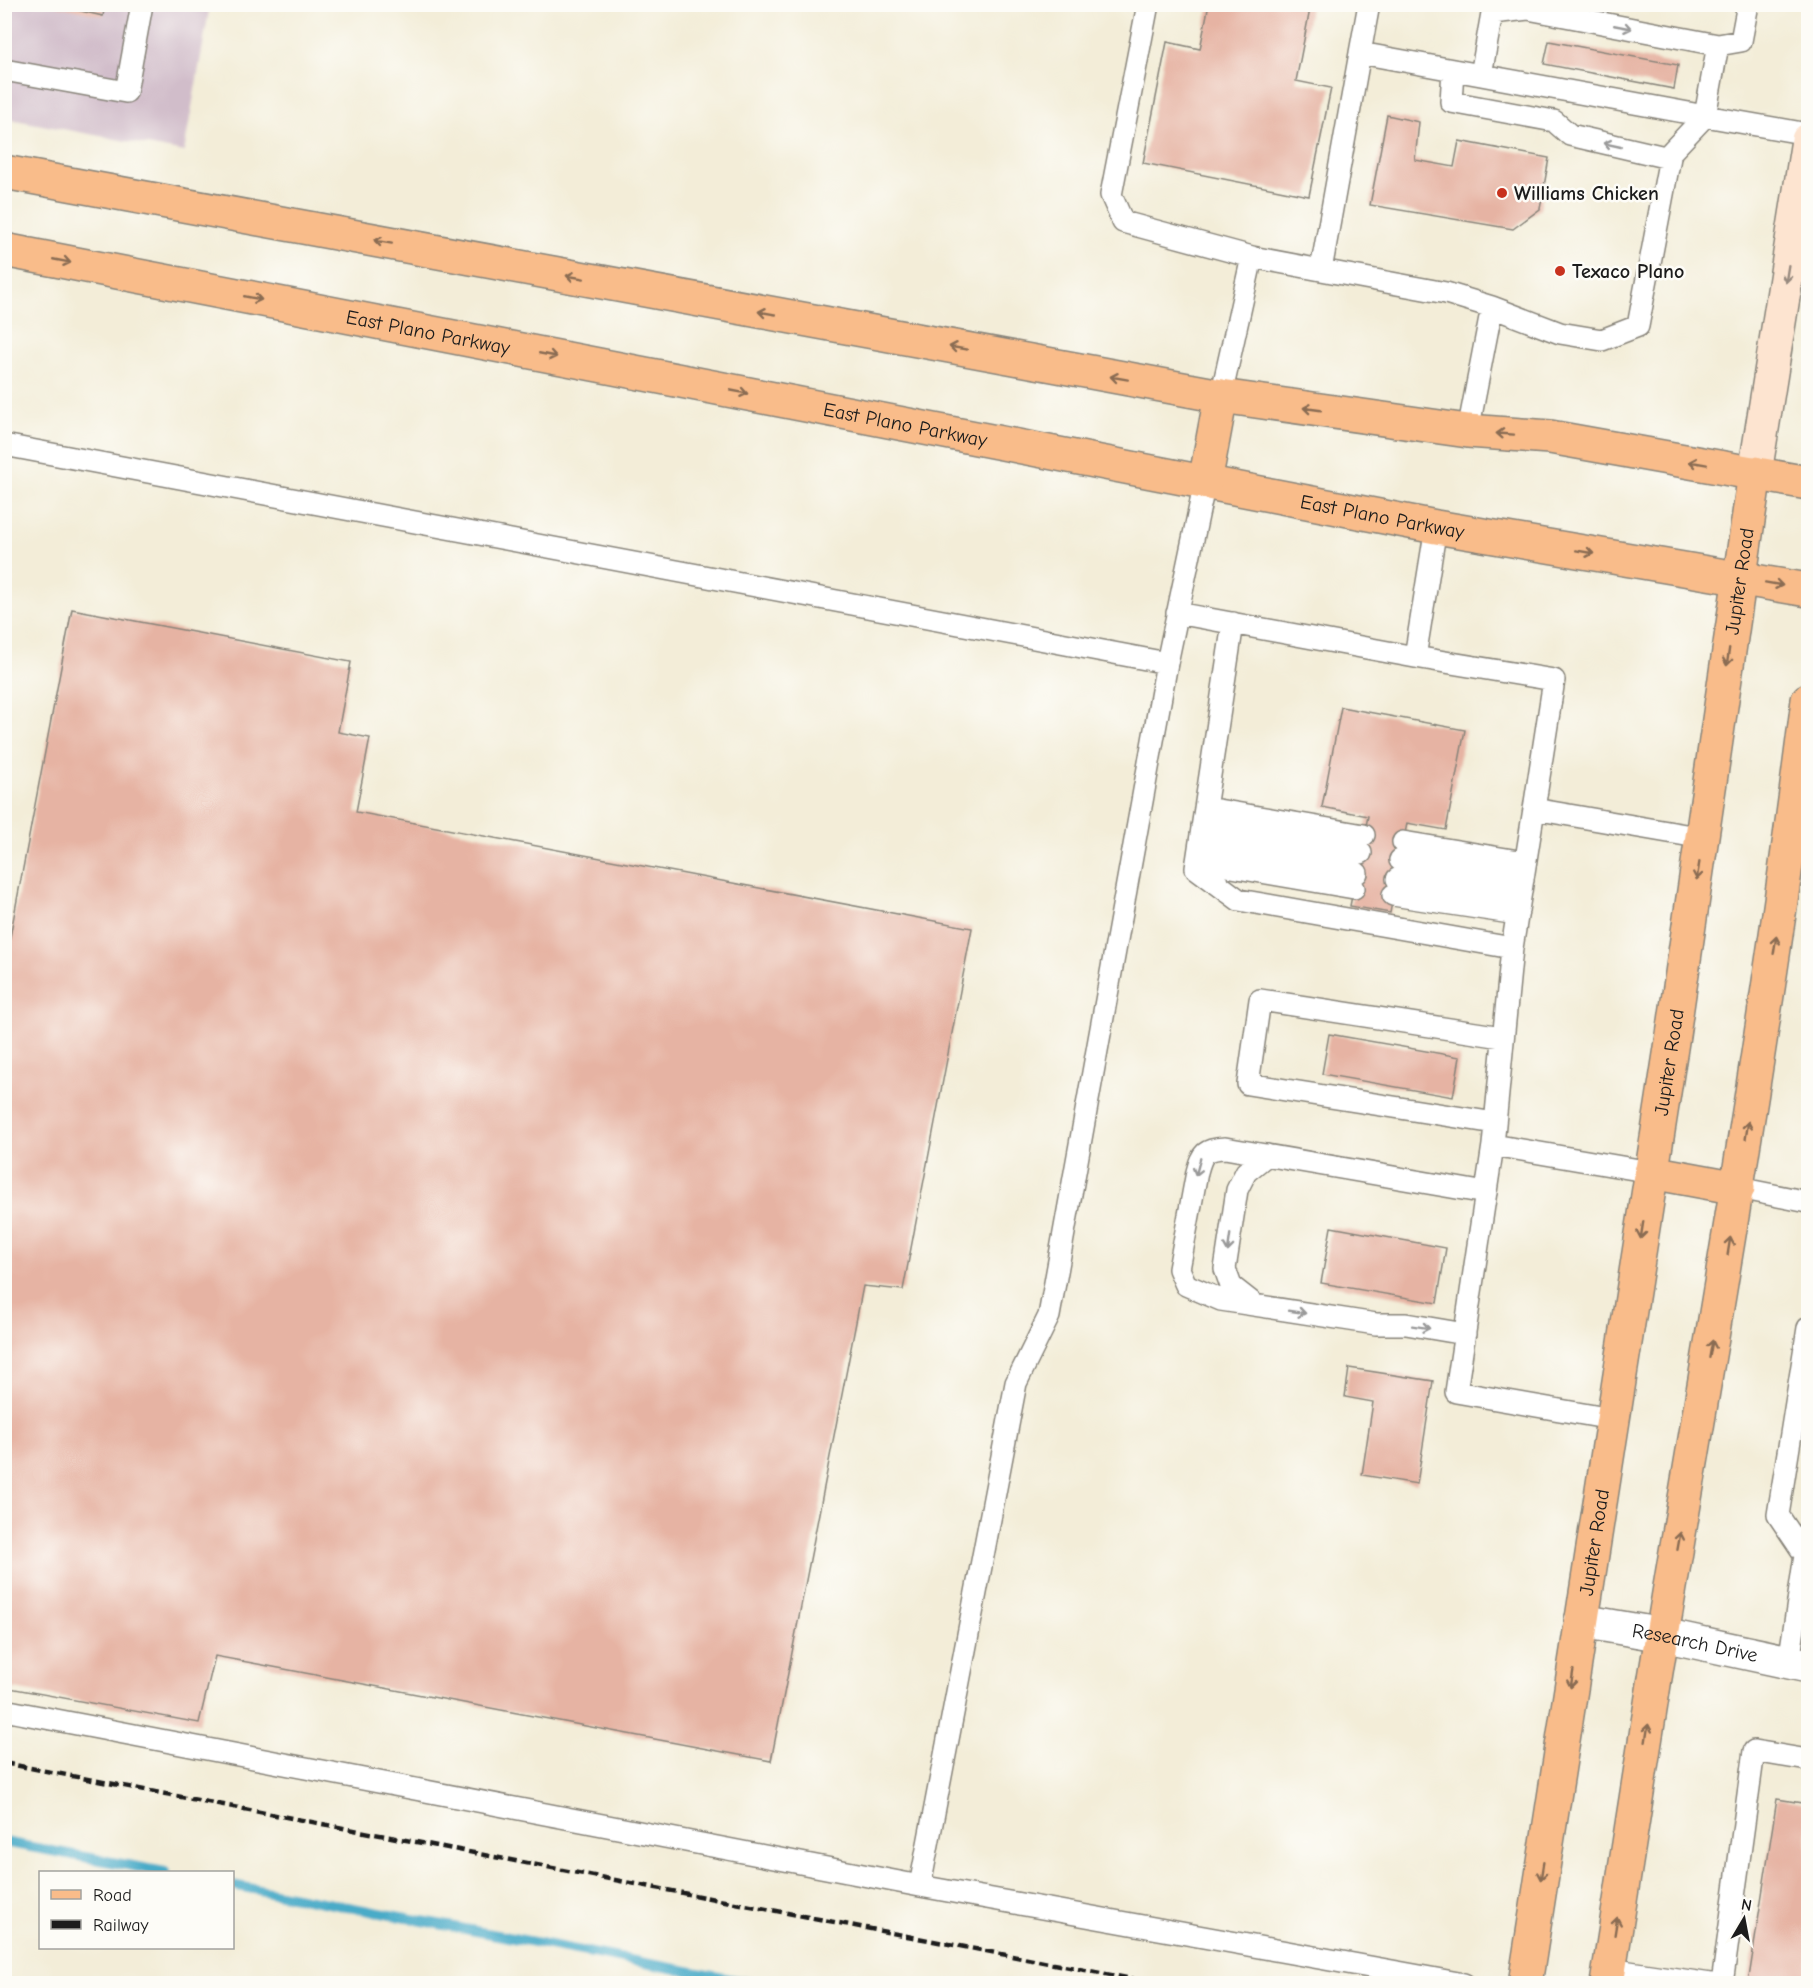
<svg xmlns="http://www.w3.org/2000/svg" width="1813" height="1988" font-family="'Comic Neue',sans-serif">
<style>
.industrial{fill:#d1bdca}
.lines{fill:none;stroke-linecap:round;stroke-linejoin:round}
.stream{stroke:#49abc8;stroke-width:10}
.building{fill:#e6b3a3}
.service-casing{stroke:#88847a;stroke-width:24}
.minor-casing{stroke:#88847a;stroke-width:36}
.secondary-casing{stroke:#88847a;stroke-width:36}
.primary-casing{stroke:#88847a;stroke-width:36}
.service{stroke:#fff;stroke-width:21}
.minor{stroke:#fff;stroke-width:33}
.secondary{stroke:#fde4d0;stroke-width:33}
.primary{stroke:#f9bc8a;stroke-width:33}
.rail{stroke:#1c1c1c;stroke-width:4.5;stroke-dasharray:9 4.5;stroke-linecap:butt}
.oneway{stroke:#999}
.oneway2{stroke:#8a6c53}
.oneway3{stroke:#988a7f}
.poi-dot{fill:#c8321e;stroke:#fdfcf7;stroke-width:2}
.labels{text-anchor:middle;stroke-width:5;stroke-linejoin:round;paint-order:stroke}
.poi-label{font-size:20px;font-weight:bold;fill:#1c1c1c;stroke:#fdfcf7;text-anchor:start}
.street-label{font-size:20px;fill:#1c1c1c;stroke:#fdfcf7}
</style>
<rect width="100%" height="100%" fill="#fdfcf7"/>
<filter id="ink" filterUnits="userSpaceOnUse"><feTurbulence type="fractalNoise" baseFrequency=".0167" numOctaves="2"/><feDisplacementMap in="SourceGraphic" scale="12" xChannelSelector="R" yChannelSelector="G"/><feConvolveMatrix kernelMatrix="1 2 1 2 8 2 1 2 1" color-interpolation-filters="sRGB"/></filter>
<filter id="wash" filterUnits="userSpaceOnUse"><feTurbulence type="fractalNoise" baseFrequency=".008" numOctaves="4" result="noise"/><feDisplacementMap in="SourceGraphic" scale="24" xChannelSelector="R" yChannelSelector="G"/><feGaussianBlur stdDeviation="1.35" result="paint"/><feColorMatrix in="noise" values="0 0 0 0 0 0 0 0 0 0 0 0 0 0 0 0 0 1.4 0 .05"/><feComposite in="paint" operator="in"/></filter>
<g filter="url(#wash)">
<rect width="100%" height="100%" fill="#f3edd8"/>
<!-- industrial -->
<path class="industrial" d="M4 5H210L184 152 5 118Z"/>
<g class="lines">
<!-- stream -->
<path class="stream" d="M4 1842 165 1872
M232 1885 756 1984"/>
</g>
<g id="blocks">
<!-- building -->
<path class="building" d="M50 4H105L103 16Z
M1209 4H1311L1296 81 1331 88 1309 196 1143 163 1167 42 1200 49Z
M1549 41 1678 65 1674 89 1544 64Z
M1387 115 1419 122 1415 160 1454 167 1459 141 1549 158 1540 209 1513 229 1370 205Z
M72 609 351 662 338 732 370 738 356 812 972 928 903 1290 863 1286 771 1761 215 1656 199 1723 4 1687V952L7 953Z
M1341 707 1465 730 1446 830 1407 823 1390 913 1350 906 1368 816 1322 807Z
M1329 1034 1460 1057 1453 1097 1322 1074Z
M1331 1227 1446 1248 1437 1303 1321 1283Z
M1349 1368 1433 1381 1417 1484 1362 1475 1373 1402 1345 1397Z
M1777 1799 1808 1804V1984H1748Z"/>
</g>
</g>
<g filter="url(#ink)">
<use href="#blocks" fill-opacity="0" stroke="#88847a" stroke-width="1.5"/>
<g class="lines">
<defs>
<path id="service" d="M1148 4 1111 195 1123 222 1252 257
M1529 4 1528 9 1718 45 1741 41 1748 4
M1718 45 1705 116 1808 134
M1360 53 1369 4
M4 70 126 92 142 4
M1453 70 1451 102 1554 121 1570 135 1669 158
M1481 75 1705 116
M1492 307 1560 333 1602 340 1638 326 1671 152 1705 116
M1221 396 1252 257 1321 270
M1468 431 1492 307 1446 293 1321 270 1360 53 1481 75 1492 13 1528 9
M4 445 1167 663
M1177 613 1415 657 1436 527
M1233 623 1196 868 1239 900 1512 948
M1415 657 1554 680 1534 809 1703 838
M1206 808 1364 835
M1534 809 1512 948 1493 1145 1456 1392 1612 1419
M1202 826 1361 853
M1403 842 1525 862
M1200 845 1357 873
M1790 846 1808 848
M1400 860 1523 880
M1197 861 1354 888
M1397 879 1519 898
M1393 895 1517 914
M1495 1123 1248 1084 1260 1000 1502 1037
M1493 1145 1651 1172
M1738 1188 1808 1202
M1254 1304 1231 1286 1225 1269 1237 1190 1246 1172 1267 1155
M1465 1334 1406 1324H1376L1221 1300 1186 1285 1179 1269 1197 1172C1202 1153 1205 1149 1225 1148L1486 1193
M1789 1662 1805 1555 1778 1515 1808 1328
M4 1710 920 1886 1016 1383 1049 1316 1167 663 1205 482
M920 1886 1464 1984
M1609 1969 1711 1984
M1722 1984 1754 1751 1808 1760"/>
<g id="minor">
<path id="s1" d="M1581 1621 1663 1635 1808 1666"/>
</g>
<path id="secondary" d="M1755 473 1808 140"/>
<g id="primary">
<path d="M4 172 1221 396 1468 431 1550 437 1808 483"/>
<path id="s2" d="M4 250 1436 527 1808 590"/>
<path d="M1205 482 1221 396"/>
<path d="M1651 1172 1738 1188"/>
<path id="s3" d="M1525 1984 1673 1035 1755 473"/>
<path d="M1607 1984C1625 1867 1643 1751 1662 1635 1714 1324 1769 1013 1808 700"/>
</g>
</defs>
<!-- service casing -->
<use href="#service" class="service-casing"/>
<!-- minor casing -->
<use href="#minor" class="minor-casing"/>
<!-- secondary casing -->
<use href="#secondary" class="secondary-casing"/>
<!-- primary casing -->
<use href="#primary" class="primary-casing"/>
<!-- service -->
<use href="#service" class="service"/>
<!-- minor -->
<use href="#minor" class="minor"/>
<!-- secondary -->
<use href="#secondary" class="secondary"/>
<!-- primary -->
<use href="#primary" class="primary"/>
<!-- rail -->
<path class="rail" d="M4 1763 1158 1984"/>
</g>
<!-- one-way arrows -->
<defs><path id="oneway-shaft" d="M-6 0H5M1.5-3L5.5 0L1.5 3" fill="none" stroke-width="1.6" stroke-linecap="round" stroke-linejoin="round" transform="scale(1.5)"/></defs>
<g class="oneway">
<use href="#oneway-shaft" transform="translate(1623 27) rotate(11)"/>
<use href="#oneway-shaft" transform="translate(1612 145) rotate(-167)"/>
<use href="#oneway-shaft" transform="translate(1198 1167) rotate(105)"/>
<use href="#oneway-shaft" transform="translate(1229 1243) rotate(98)"/>
<use href="#oneway-shaft" transform="translate(1297 1312) rotate(9)"/>
<use href="#oneway-shaft" transform="translate(1421 1327) rotate(9)"/>
</g>
<g class="oneway2">
<use href="#oneway-shaft" transform="translate(383 242) rotate(-170)"/>
<use href="#oneway-shaft" transform="translate(62 261) rotate(11)"/>
<use href="#oneway-shaft" transform="translate(575 277) rotate(-170)"/>
<use href="#oneway-shaft" transform="translate(253 298) rotate(11)"/>
<use href="#oneway-shaft" transform="translate(767 313) rotate(-170)"/>
<use href="#oneway-shaft" transform="translate(958 348) rotate(-170)"/>
<use href="#oneway-shaft" transform="translate(548 355) rotate(11)"/>
<use href="#oneway-shaft" transform="translate(1119 378) rotate(-170)"/>
<use href="#oneway-shaft" transform="translate(739 392) rotate(11)"/>
<use href="#oneway-shaft" transform="translate(1312 409) rotate(-172)"/>
<use href="#oneway-shaft" transform="translate(1505 434) rotate(-176)"/>
<use href="#oneway-shaft" transform="translate(1698 463) rotate(-170)"/>
<use href="#oneway-shaft" transform="translate(1585 552) rotate(10)"/>
<use href="#oneway-shaft" transform="translate(1774 584) rotate(10)"/>
<use href="#oneway-shaft" transform="translate(1728 657) rotate(98)"/>
<use href="#oneway-shaft" transform="translate(1698 871) rotate(99)"/>
<use href="#oneway-shaft" transform="translate(1775 945) rotate(-81)"/>
<use href="#oneway-shaft" transform="translate(1747 1130) rotate(-81)"/>
<use href="#oneway-shaft" transform="translate(1642 1230) rotate(99)"/>
<use href="#oneway-shaft" transform="translate(1729 1246) rotate(-81)"/>
<use href="#oneway-shaft" transform="translate(1711 1349) rotate(-80)"/>
<use href="#oneway-shaft" transform="translate(1679 1541) rotate(-80)"/>
<use href="#oneway-shaft" transform="translate(1572 1679) rotate(99)"/>
<use href="#oneway-shaft" transform="translate(1647 1733) rotate(-81)"/>
<use href="#oneway-shaft" transform="translate(1542 1871) rotate(99)"/>
<use href="#oneway-shaft" transform="translate(1616 1926) rotate(-81)"/>
</g>
<use class="oneway3" href="#oneway-shaft" transform="translate(1787 274) rotate(99)"/>
</g>
<!-- markers -->
<g class="poi-dot">
<circle cx="1502" cy="193" r="6"/>
<circle cx="1560" cy="271" r="6"/>
</g>
<g class="labels">
<!-- poi labels -->
<g class="poi-label">
<text x="1514" y="200">Williams Chicken</text>
<text x="1572" y="278">Texaco Plano</text>
</g>
<!-- street labels -->
<g class="street-label">
<text dy="7" stroke="none"><textPath href="#s2" startOffset="432">East Plano Parkway</textPath></text>
<text dy="7" stroke="none"><textPath href="#s2" startOffset="918">East Plano Parkway</textPath></text>
<text dy="7" stroke="none"><textPath href="#s2" startOffset="1404">East Plano Parkway</textPath></text>
<text dy="7" stroke="none"><textPath href="#s3" startOffset="1419">Jupiter Road</textPath></text>
<text dy="7" stroke="none"><textPath href="#s3" startOffset="933">Jupiter Road</textPath></text>
<text dy="7" stroke="none"><textPath href="#s3" startOffset="447">Jupiter Road</textPath></text>
<text dy="7" stroke="none"><textPath href="#s1" startOffset="116">Research Drive</textPath></text>
</g>
</g>
<!-- margin -->
<rect width="1813" height="1988" fill="none" stroke="#fdfcf7" stroke-width="24"/>
<!-- legend -->
<rect x="39" y="1871" width="195" height="78" fill="#fdfcf7" stroke="#a3a29f" stroke-width="1.5"/>
<rect x="51" y="1890" width="30" height="9" fill="#f9bc8a" stroke="#a3a29f" stroke-width="1.5"/>
<text x="93" y="1901" font-size="18" fill="#1c1c1c">Road</text>
<rect x="51" y="1920" width="30" height="9" fill="#1c1c1c" stroke="#a3a29f" stroke-width="1.5"/>
<text x="93" y="1931" font-size="18" fill="#1c1c1c">Railway</text>
<!-- north arrow -->
<g transform="translate(1744 1919) rotate(10)" stroke="#fdfcf7" stroke-width="4.5" paint-order="stroke">
<path d="M0-4.5L10 22L0 15L-10 22Z" fill="#1c1c1c"/>
<text y="-9" font-size="16" font-weight="bold" text-anchor="middle" fill="#1c1c1c">N</text>
</g>
</svg>
